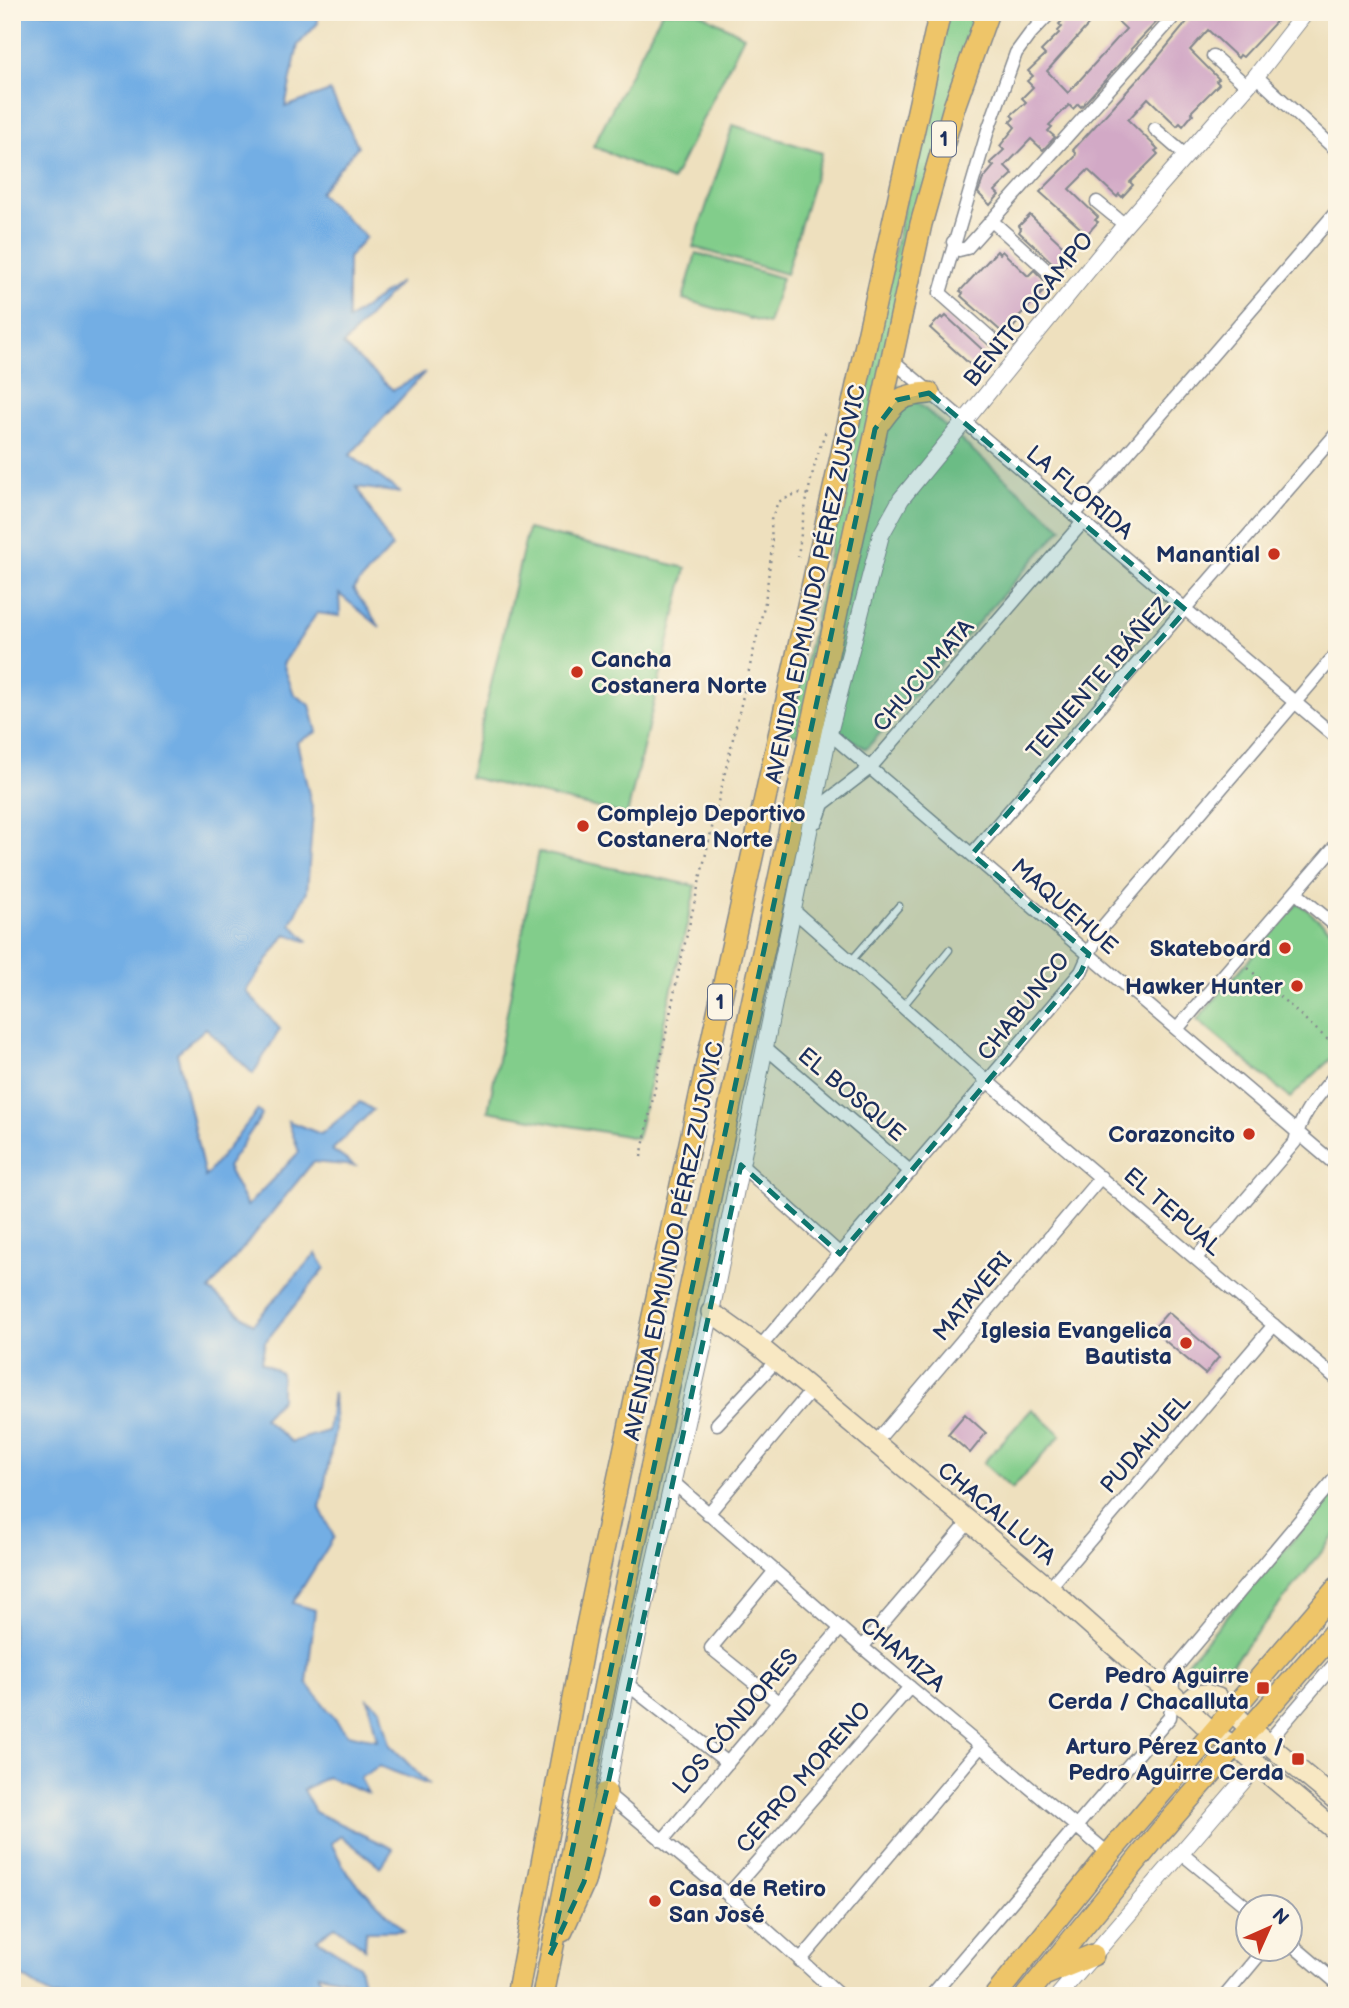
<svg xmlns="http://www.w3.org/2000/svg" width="1349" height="2008" font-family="'Balsamiq Sans',sans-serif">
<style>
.green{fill:#82cd8b;stroke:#4e7e74;stroke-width:2}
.water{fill:#73aee4;stroke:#476ea1;stroke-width:2}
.building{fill:#d2a9c6}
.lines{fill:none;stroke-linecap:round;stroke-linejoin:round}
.service-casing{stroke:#84888e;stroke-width:9}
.minor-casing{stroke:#84888e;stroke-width:15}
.tertiary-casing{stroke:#84888e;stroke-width:18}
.secondary-casing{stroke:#84888e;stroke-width:22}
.primary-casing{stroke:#84888e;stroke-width:24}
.trunk-casing{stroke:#84888e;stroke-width:24}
.path{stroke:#84888e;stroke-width:2.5;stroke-dasharray:2 5;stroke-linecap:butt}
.service{stroke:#fff;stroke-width:6}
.minor{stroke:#fff;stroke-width:12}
.tertiary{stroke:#fff;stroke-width:16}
.secondary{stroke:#f8e8c3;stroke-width:19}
.primary{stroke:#eec569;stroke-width:21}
.trunk{stroke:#eec569;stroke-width:21}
.marked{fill:#0f766e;fill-opacity:0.2;stroke:#0f766e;stroke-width:5;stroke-dasharray:14 9;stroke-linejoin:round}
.poi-dot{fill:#c8321e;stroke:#fcf5e5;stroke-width:2.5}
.labels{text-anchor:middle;stroke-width:5;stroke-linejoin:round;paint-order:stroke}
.shield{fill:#fcf5e5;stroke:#5e6a86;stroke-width:2}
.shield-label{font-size:21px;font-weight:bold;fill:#1b2f5e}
.street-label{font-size:23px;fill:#1b2f5e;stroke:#fcf5e5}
.poi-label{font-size:23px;font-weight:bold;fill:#1b2f5e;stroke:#fcf5e5;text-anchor:end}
</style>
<rect width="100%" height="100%" fill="#fcf5e5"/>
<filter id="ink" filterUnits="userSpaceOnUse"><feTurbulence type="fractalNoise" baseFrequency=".0143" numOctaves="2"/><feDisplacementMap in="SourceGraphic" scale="14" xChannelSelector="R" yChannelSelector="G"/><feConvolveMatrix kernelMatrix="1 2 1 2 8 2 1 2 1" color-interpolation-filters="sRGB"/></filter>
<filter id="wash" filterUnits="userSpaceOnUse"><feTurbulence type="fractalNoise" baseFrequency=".00686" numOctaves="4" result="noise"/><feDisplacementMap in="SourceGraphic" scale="28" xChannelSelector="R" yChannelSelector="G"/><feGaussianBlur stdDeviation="1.57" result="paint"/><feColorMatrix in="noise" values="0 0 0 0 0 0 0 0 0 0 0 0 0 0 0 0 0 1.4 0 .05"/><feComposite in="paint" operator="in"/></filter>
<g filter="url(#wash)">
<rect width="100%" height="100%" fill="#eee0be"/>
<!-- green -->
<path class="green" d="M662 12H698L744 36 672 181 593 146Z
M946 12H979L880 370 1062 528 866 749 839 731 790 735Z
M733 125 822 153 786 274 693 247Z
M696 253 782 278 768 324 683 299Z
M528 529 686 568 627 815 469 777Z
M538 852 696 886 637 1138 488 1111Z
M1298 902 1337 935V1053L1290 1098 1197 1020Z
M1032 1409 1061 1435 1012 1489 983 1463Z
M1337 1489V1533L1225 1672 1207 1669 1184 1670 1188 1661Z"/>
<!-- water -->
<path class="water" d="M12 12H318V23L298 45 285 107 330 91 358 146 319 193 366 237 348 258V320L400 282 343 345 393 390 425 372 350 455 401 493 357 487 392 547 353 589 380 627 339 594 340 616 317 613 283 664 294 694 310 705 317 732 297 742 313 812 307 891 291 924 309 942 286 934 246 991 280 1029 253 1074 206 1028 177 1053 205 1177 258 1110 262 1115 227 1167 247 1206 299 1152 288 1121 321 1134 360 1102 373 1110 332 1150 355 1166 313 1162 209 1290 253 1324 316 1253 325 1268 265 1342 261 1362 281 1373V1399L263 1418 291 1442 328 1431 333 1392 335 1430 320 1508 334 1537 293 1603 315 1610 307 1683 347 1734 377 1740 368 1699 381 1709 390 1745 429 1785 379 1766 360 1778 368 1793 327 1777 303 1790 315 1812 393 1849 381 1867 341 1836 331 1843 347 1873 404 1931H366L365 1948 335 1926 317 1939 359 1966 363 1984 318 1974 327 1996H52L12 1970Z"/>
<g id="blocks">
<!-- building -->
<path class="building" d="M1071 12H1100L1047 71 1068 93 1126 29 1108 12H1166L1131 49 1132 50 1081 107 1078 104 1073 109 1069 105 1049 125 1052 127 1048 131 1055 137 1043 150 1031 139 1005 166 1013 174 995 191 999 195 990 205 978 193 983 179 994 166 990 163 1004 150 1000 146 1015 127 1010 122 1014 118 1011 115 1026 102 1022 98 1033 87 1027 81 1033 76 1028 71 1045 55 1041 51 1059 33 1058 31 1062 27 1059 24Z
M1195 12H1285L1243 57 1240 55 1238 58 1208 30 1190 50 1219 79 1216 81 1219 84 1191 112 1193 114 1183 126 1180 123 1177 126 1148 98 1128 120 1158 149 1155 151 1158 154 1130 182 1133 185 1122 197 1119 194 1117 197 1088 170 1069 189 1098 217 1095 220 1098 222 1087 234 1040 192 1075 157 1076 153 1073 150 1154 62Z
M1030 215 1074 256 1063 268 1060 265 1058 268 1019 232 1021 229 1019 226Z
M997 251 1000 254 1002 251 1028 276 1034 270 1046 282 1040 289 1043 292 1016 319 1019 321 1008 333 1005 330 1003 333 961 296 963 293 960 291Z
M946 316 985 352 983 354 985 357 974 368 930 328 941 317 943 319Z
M1168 1312 1219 1357 1205 1374 1152 1330Z
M965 1414 986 1433 970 1453 948 1434Z"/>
</g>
</g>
<g filter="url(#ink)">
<use href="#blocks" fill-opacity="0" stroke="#84888e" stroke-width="2"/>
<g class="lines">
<defs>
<path id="service" d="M851 961 899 906
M903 1006 949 950"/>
<path id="minor" d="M1213 56 1247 86
M1256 76 1337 151
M1155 129 1185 155
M1097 202 1125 225
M992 221 1052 275
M953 242 959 250 967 248 1178 12
M993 340 940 293 988 130 1016 53 1030 34 1051 12
M891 359 1337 738
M1074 515 1337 211
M829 733 1337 1166
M817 821 823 804 870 768 1083 522
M972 854 1337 433
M1296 893 1337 927
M793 910 988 1082 1337 1379
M1177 1029 1337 844
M766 1048 911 1172
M741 1165 840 1254
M1196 1258 1295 1142C1300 1114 1319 1095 1337 1073
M760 1347 1081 972 1100 930 1337 653
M717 1424 776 1361
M875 1443 1101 1177
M674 1483 862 1647 1109 1854
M708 1514 812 1390
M774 1572 711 1648 778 1702
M1049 1588 1274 1325
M862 1647 969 1522
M627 1684 728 1763
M1267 1743 1337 1661
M606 1793 728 1895 840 1996
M662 1841 840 1629
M1181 1853 1248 1908
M728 1895 910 1687
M1290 1943 1337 1983
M800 1961 981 1746
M931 1996 1170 1717 1174 1670 1337 1476
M1225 1996 1265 1948"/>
<path id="tertiary" d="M606 1793 627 1684 711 1312 829 733 881 535 901 499 1125 225 1256 76 1306 12
M1058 1996 1257 1765"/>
<path id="secondary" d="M711 1312 760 1347 812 1390 1049 1588 1146 1674 1172 1694 1213 1733 1236 1747 1337 1832
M1183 1706 1196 1695 1206 1694 1218 1698 1251 1730 1337 1801"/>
<path id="primary" d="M1044 1975 1093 1955
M995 1996 1109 1854 1337 1588
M1026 1996 1160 1832 1337 1629"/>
<path id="trunk" d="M881 421C897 399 901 395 929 393
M562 1931 584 1882 606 1793
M517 1996 585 1635 628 1433 730 956 940 12
M543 1996 612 1649 921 224 954 107 988 12"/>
</defs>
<!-- service casing -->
<use href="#service" class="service-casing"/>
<!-- minor casing -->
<use href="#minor" class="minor-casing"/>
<!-- tertiary casing -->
<use href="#tertiary" class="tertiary-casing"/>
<!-- secondary casing -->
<use href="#secondary" class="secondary-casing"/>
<!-- primary casing -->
<use href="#primary" class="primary-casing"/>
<!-- trunk casing -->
<use href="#trunk" class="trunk-casing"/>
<!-- path -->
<path class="path" d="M798 557C803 515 811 468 827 428
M1248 968 1337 1048
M641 1157 681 960 765 602 772 548 771 520 778 502 798 493 809 495"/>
<!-- service -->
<use href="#service" class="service"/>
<!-- minor -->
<use href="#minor" class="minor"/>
<!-- tertiary -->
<use href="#tertiary" class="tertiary"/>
<!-- secondary -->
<use href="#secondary" class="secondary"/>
<!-- primary -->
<use href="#primary" class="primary"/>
<!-- trunk -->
<use href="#trunk" class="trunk"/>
</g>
</g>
<!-- marked area -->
<path class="marked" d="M929 393 1186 610 972 854 1089 954 1081 972 840 1254 741 1165 606 1793 584 1882 550 1955 875 429 897 400Z"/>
<!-- markers -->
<g class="poi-dot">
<circle cx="1274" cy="554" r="7"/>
<circle cx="577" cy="672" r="7"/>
<circle cx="583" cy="826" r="7"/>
<circle cx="1285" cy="948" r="7"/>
<circle cx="1297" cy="986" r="7"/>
<circle cx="1249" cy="1134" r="7"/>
<circle cx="1186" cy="1343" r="7"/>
<rect x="1256" y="1681" width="14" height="14" rx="3.5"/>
<rect x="1291" y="1752" width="14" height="14" rx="3.5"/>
<circle cx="655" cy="1901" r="7"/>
</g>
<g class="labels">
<!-- shield labels -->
<g class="shield">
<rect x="932" y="121.5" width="24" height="35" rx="5"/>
<rect x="708" y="984.5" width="24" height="35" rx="5"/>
</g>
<g class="shield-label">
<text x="944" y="146">1</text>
<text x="720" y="1009">1</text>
</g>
<!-- street labels -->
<g class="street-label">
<text transform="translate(1028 309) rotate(-51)" y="8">BENITO OCAMPO</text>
<text transform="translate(1080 492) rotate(40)" y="8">LA FLORIDA</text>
<text transform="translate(815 584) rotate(-78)" y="8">AVENIDA EDMUNDO PÉREZ ZUJOVIC</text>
<text transform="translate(923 675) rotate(-49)" y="8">CHUCUMATA</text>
<text transform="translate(1098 678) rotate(-49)" y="8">TENIENTE IBÁÑEZ</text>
<text transform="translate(1065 906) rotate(41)" y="8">MAQUEHUE</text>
<text transform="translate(1023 1006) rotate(-51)" y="8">CHABUNCO</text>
<text transform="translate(852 1094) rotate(40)" y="8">EL BOSQUE</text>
<text transform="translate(1173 1211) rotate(41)" y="8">EL TEPUAL</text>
<text transform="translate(673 1241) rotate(-78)" y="8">AVENIDA EDMUNDO PÉREZ ZUJOVIC</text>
<text transform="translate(972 1296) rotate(-50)" y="8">MATAVERI</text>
<text transform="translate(1145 1443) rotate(-49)" y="8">PUDAHUEL</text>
<text transform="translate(997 1513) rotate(40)" y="8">CHACALLUTA</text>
<text transform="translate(903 1654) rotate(40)" y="8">CHAMIZA</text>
<text transform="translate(735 1721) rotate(-50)" y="8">LOS CÓNDORES</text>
<text transform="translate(803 1777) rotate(-49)" y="8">CERRO MORENO</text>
</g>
<!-- poi labels -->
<g class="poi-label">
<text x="1260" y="562">Manantial</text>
<text x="591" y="667" text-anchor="start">Cancha<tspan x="591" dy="26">Costanera Norte</tspan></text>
<text x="597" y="821" text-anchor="start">Complejo Deportivo<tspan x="597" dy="26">Costanera Norte</tspan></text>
<text x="1271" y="956">Skateboard</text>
<text x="1283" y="994">Hawker Hunter</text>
<text x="1235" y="1142">Corazoncito</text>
<text x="1172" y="1338">Iglesia Evangelica<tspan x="1172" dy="26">Bautista</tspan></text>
<text x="1249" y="1683">Pedro Aguirre<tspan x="1249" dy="26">Cerda / Chacalluta</tspan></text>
<text x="1284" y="1754">Arturo Pérez Canto /<tspan x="1284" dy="26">Pedro Aguirre Cerda</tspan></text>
<text x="669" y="1896" text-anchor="start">Casa de Retiro<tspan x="669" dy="26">San José</tspan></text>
</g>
</g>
<!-- margin -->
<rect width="1349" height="2008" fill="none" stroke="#fcf5e5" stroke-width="42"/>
<!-- north arrow -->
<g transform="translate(1269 1928) rotate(45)"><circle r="33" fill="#fcf5e5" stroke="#a2a6af" stroke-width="2"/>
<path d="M0-5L12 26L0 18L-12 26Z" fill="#c8321e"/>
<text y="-10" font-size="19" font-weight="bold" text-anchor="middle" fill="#1b2f5e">N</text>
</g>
</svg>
